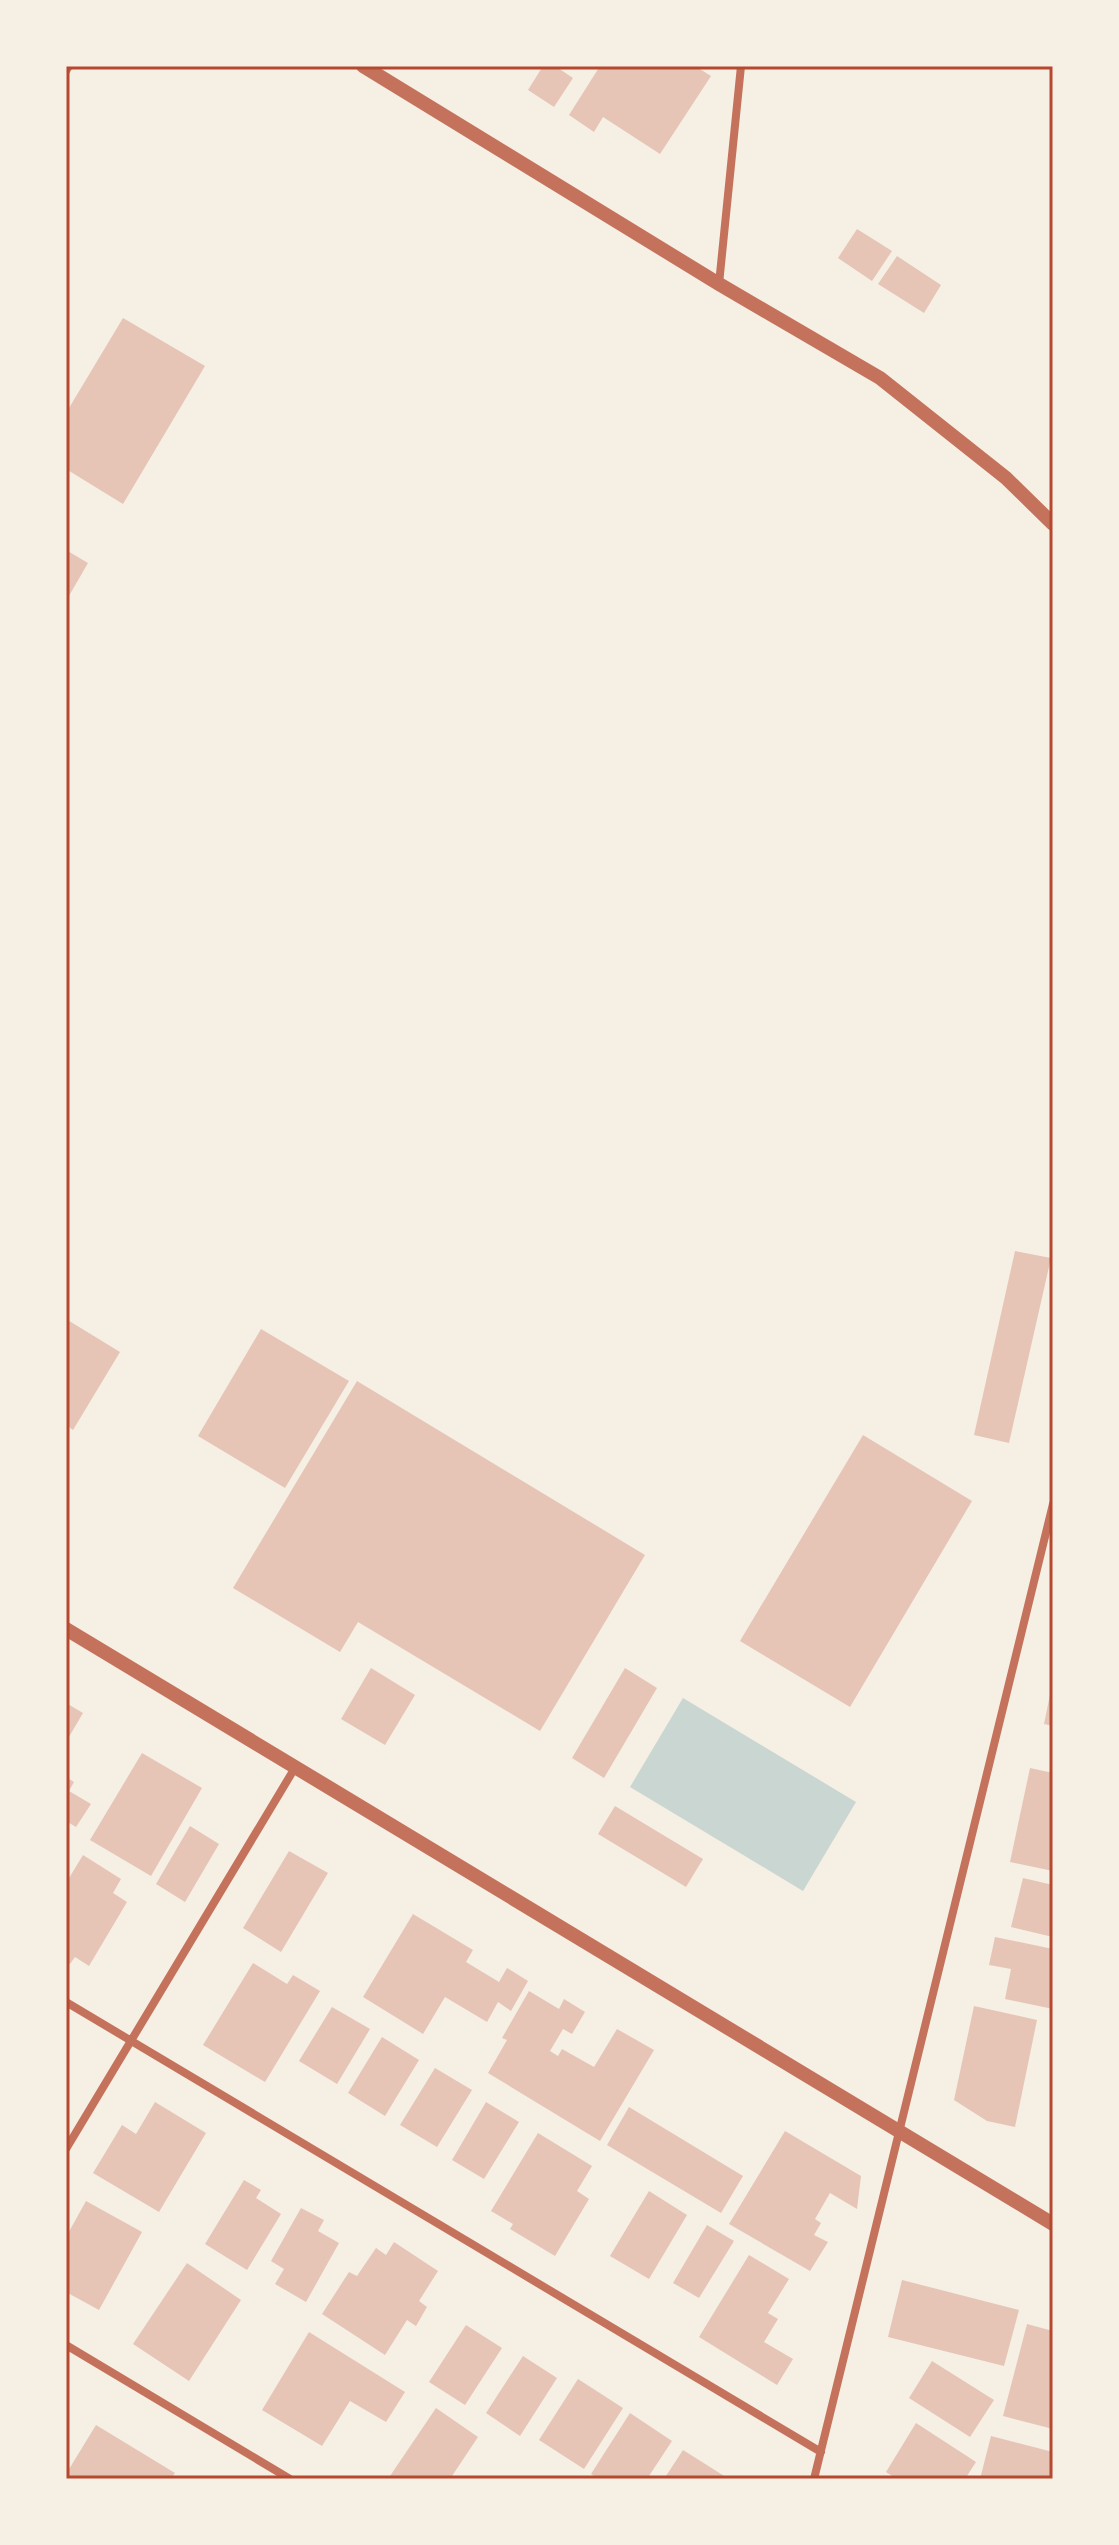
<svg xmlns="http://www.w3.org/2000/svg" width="1119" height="2545" font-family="Helvetica,sans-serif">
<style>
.water{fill:#c9d6d2}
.building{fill:#e6c5b7}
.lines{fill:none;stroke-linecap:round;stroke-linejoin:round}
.minor{stroke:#c5725c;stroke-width:8}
.tertiary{stroke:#c5725c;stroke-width:14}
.neatline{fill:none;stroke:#b5482f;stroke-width:3}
</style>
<rect width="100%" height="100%" fill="#f6efe4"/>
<!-- water -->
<path class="water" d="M683 1698 856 1802 803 1891 630 1787Z"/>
<!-- building -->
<path class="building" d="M543 66H555L573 78 554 107 528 90Z
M600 66H695L711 76 660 154 603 117 594 132 569 115Z
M857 229 892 251 872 281 838 258Z
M897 256 941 285 924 313 878 284Z
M123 318 205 366 123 504 66 469V413Z
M66 550 88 563 66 601Z
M1015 1251 1051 1258 1009 1443 974 1435Z
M66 1319 120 1352 73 1430 66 1425Z
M261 1329 349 1381 285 1488 198 1436Z
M357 1381 645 1555 540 1731 358 1622 340 1652 233 1588Z
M863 1435 972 1501 850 1707 740 1641Z
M371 1668 415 1695 385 1745 341 1719Z
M625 1668 657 1688 604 1778 572 1758Z
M1052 1685H1053V1726L1044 1724Z
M66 1703 83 1713 66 1742Z
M142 1753 202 1788 151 1876 90 1840Z
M1030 1768 1053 1773V1871L1010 1862Z
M66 1777 74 1782 69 1791 91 1804 76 1827 66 1821Z
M615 1806 703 1859 686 1887 598 1834Z
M190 1826 219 1844 185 1902 156 1884Z
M289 1851 328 1873 281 1952 243 1928Z
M83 1855 121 1879 113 1893 127 1902 89 1966 75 1957 70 1964 66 1962V1883Z
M1023 1878 1053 1885V1937L1011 1927Z
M413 1914 473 1950 466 1962 499 1982 507 1968 528 1981 511 2011 498 2002 487 2022 445 1997 423 2034 363 1997Z
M995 1937 1053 1949V2009L1005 1999 1011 1969 989 1965Z
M253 1963 287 1984 293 1975 320 1991 265 2082 203 2045Z
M529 1991 559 2009 564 1999 585 2012 572 2034 563 2029 550 2051 558 2056 562 2049 594 2067 617 2029 654 2050 600 2141 488 2073 507 2040 502 2038Z
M974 2006 1037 2020 1015 2127 987 2121 954 2100Z
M332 2007 370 2029 337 2084 299 2061Z
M382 2037 419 2060 385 2116 348 2093Z
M435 2068 472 2090 437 2147 400 2125Z
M155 2102 206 2133 159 2212 93 2173 122 2125 136 2134Z
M486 2102 519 2122 484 2179 452 2160Z
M629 2107 743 2176 721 2213 607 2145Z
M785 2131 861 2176 857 2209 830 2193 815 2219 821 2223 814 2235 828 2242 810 2271 729 2224Z
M538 2133 592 2166 577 2191 589 2199 555 2256 510 2229 513 2224 491 2211Z
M244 2180 261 2190 256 2198 281 2214 247 2270 205 2244Z
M649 2191 687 2215 649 2279 610 2256Z
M86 2201 142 2232 99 2310 66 2292V2237Z
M301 2208 324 2220 318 2231 339 2243 306 2302 275 2284 284 2269 271 2261Z
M707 2225 734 2241 699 2298 673 2283Z
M394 2242 438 2271 419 2301 427 2307 416 2326 407 2320 385 2355 322 2314 349 2272 357 2276 376 2248 386 2255Z
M749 2255 789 2279 768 2313 778 2319 764 2342 793 2359 777 2385 699 2337Z
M187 2263 241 2300 189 2381 133 2344Z
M902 2280 1019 2310 1004 2366 888 2337Z
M1027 2324 1053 2331V2429L1003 2416Z
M466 2325 502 2348 465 2405 429 2382Z
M309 2332 405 2392 386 2422 350 2401 322 2446 262 2410Z
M523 2356 557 2378 520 2436 486 2413Z
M932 2361 994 2400 970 2437 909 2398Z
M578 2379 623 2408 584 2469 539 2440Z
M436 2408 478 2437 450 2479H388Z
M630 2413 672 2441 647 2479H599L591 2474Z
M916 2423 976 2462 965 2479H897L886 2472Z
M96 2425 175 2473 171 2479H66V2474Z
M991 2436 1053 2452V2479H980Z
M683 2450 729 2479H664Z"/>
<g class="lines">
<!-- minor -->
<path class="minor" d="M66 71 69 66
M719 284 741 66
M66 2002 821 2452
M66 2149 296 1766
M66 2345 290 2479
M814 2479 1053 1504"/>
<!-- tertiary -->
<path class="tertiary" d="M363 66 719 284 880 378 1006 478 1053 524
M66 1629 1053 2224"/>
</g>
<!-- border -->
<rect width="1119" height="2545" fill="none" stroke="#f6efe4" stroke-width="136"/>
<rect x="68" y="68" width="983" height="2409" class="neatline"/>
</svg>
